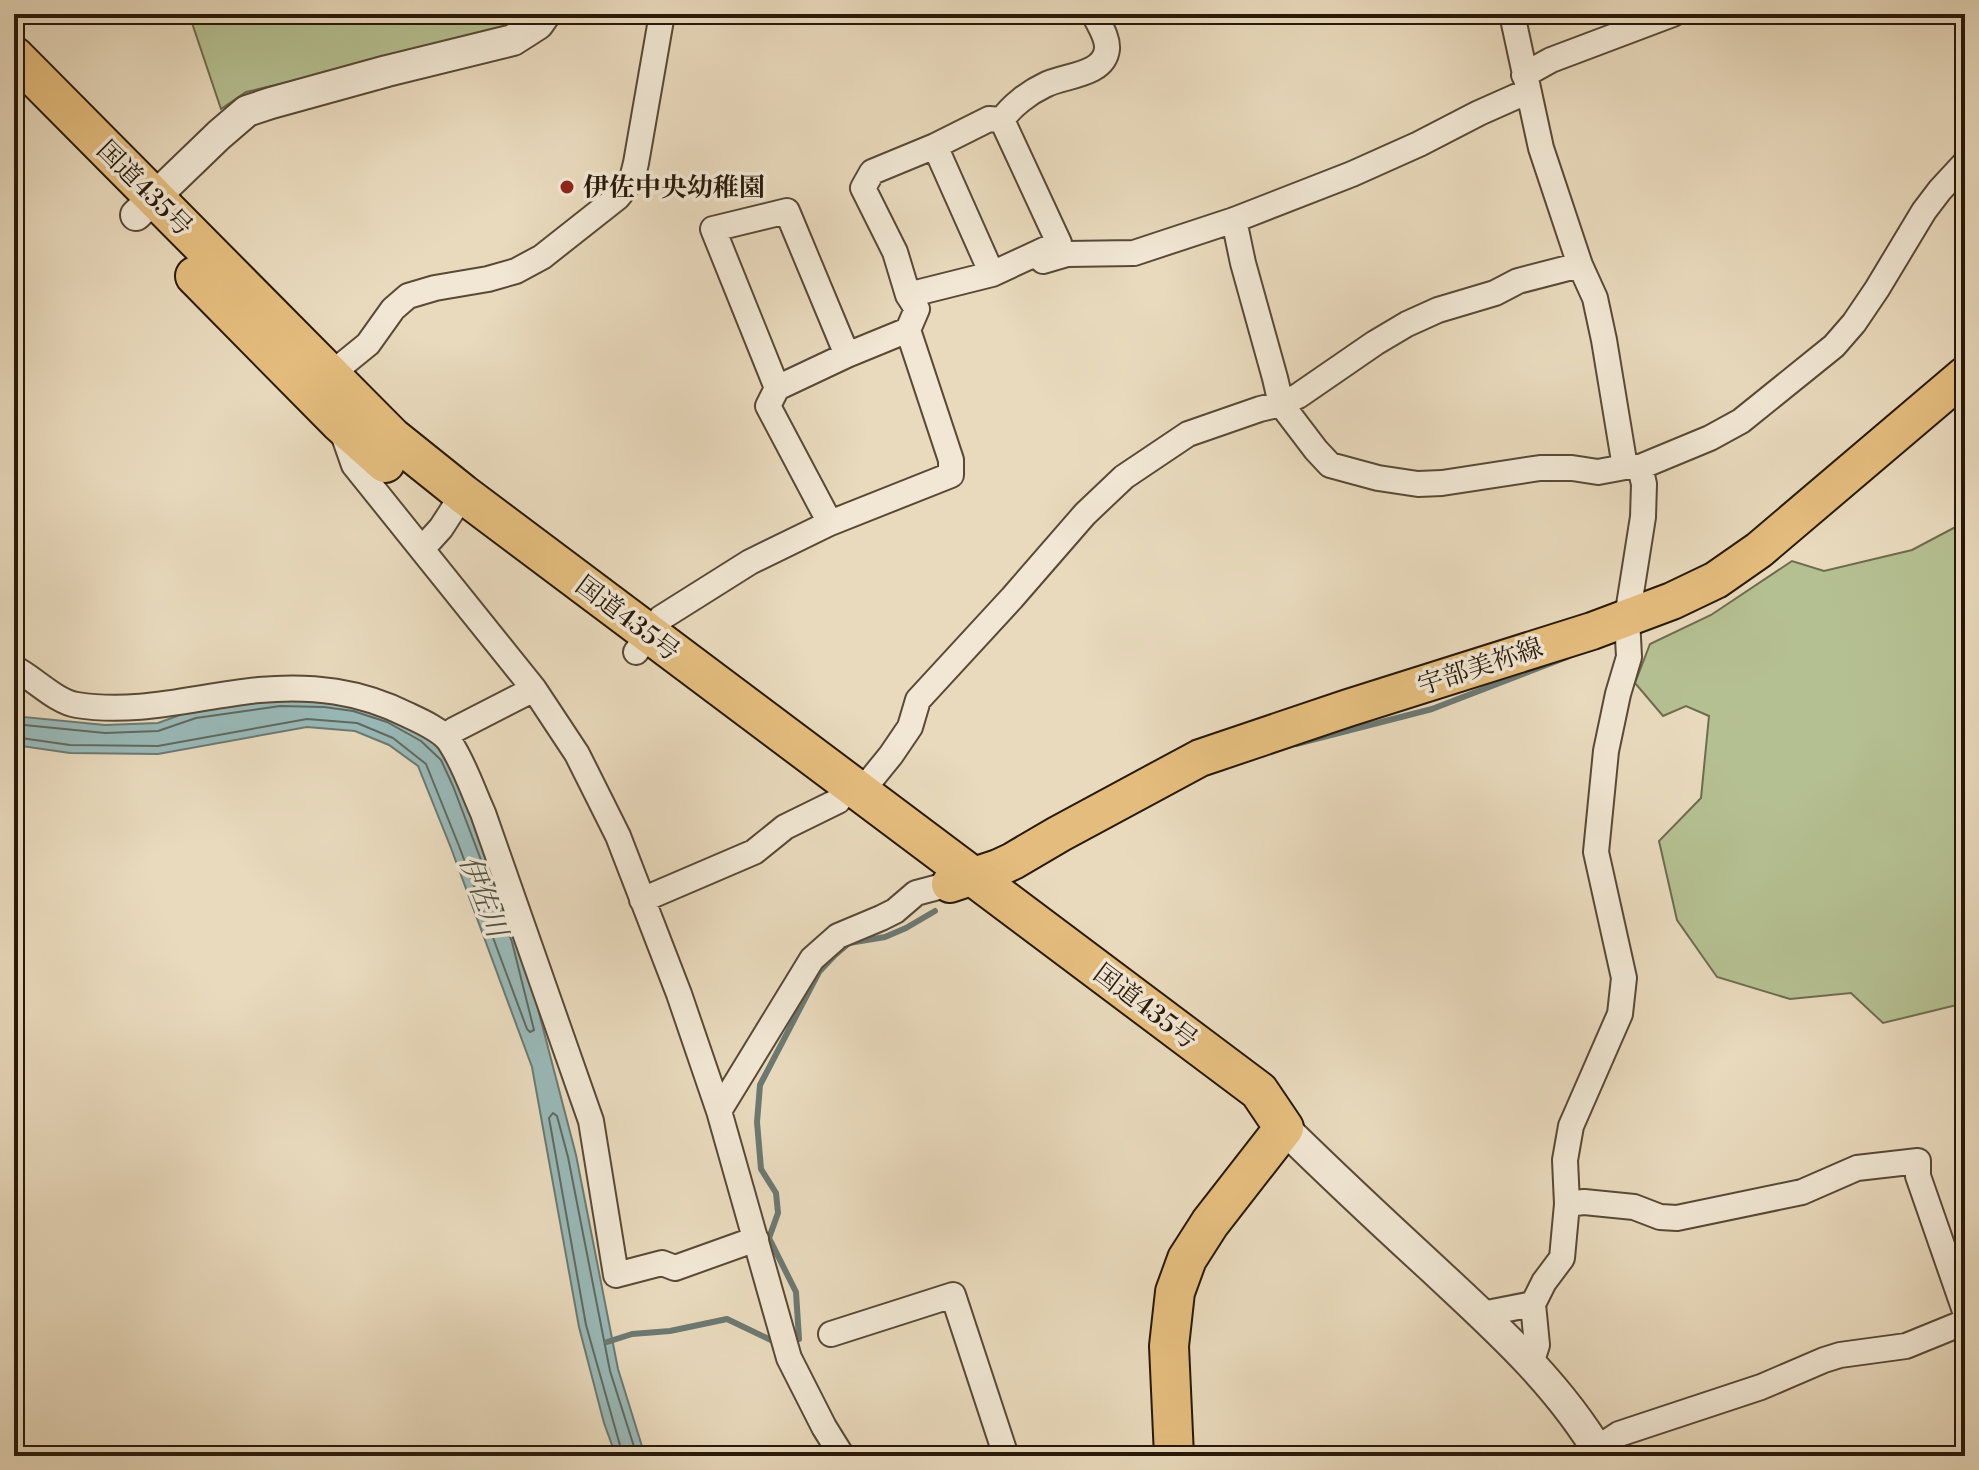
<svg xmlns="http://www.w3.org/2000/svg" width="1979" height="1470" font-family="'Libre Bodoni','Noto Serif JP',serif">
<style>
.green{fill:#b5c092;stroke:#6e6c4e;stroke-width:2}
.water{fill:#99b9b8;stroke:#6c7972;stroke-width:2}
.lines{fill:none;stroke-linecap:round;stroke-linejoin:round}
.shore{stroke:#606960;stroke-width:2}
.stream{stroke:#6c7972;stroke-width:6}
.minor-casing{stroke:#584936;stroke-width:28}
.tertiary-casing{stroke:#584936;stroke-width:34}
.primary-casing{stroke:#281909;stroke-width:40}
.trunk-casing{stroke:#281909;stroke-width:42}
.minor{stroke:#f1e7d4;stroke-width:24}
.tertiary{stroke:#f1e7d4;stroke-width:30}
.primary{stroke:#e4bd7e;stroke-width:36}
.trunk{stroke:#e4bd7e;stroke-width:38}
.poi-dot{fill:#8f2418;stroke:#f1e7d4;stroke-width:3}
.labels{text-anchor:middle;stroke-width:7;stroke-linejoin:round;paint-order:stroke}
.poi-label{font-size:26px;font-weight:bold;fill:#281909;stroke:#f1e7d4;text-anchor:start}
.street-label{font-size:26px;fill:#281909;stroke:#f1e7d4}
.water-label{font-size:28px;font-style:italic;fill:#505146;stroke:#f1e7d4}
</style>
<rect width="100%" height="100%" fill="#e9dabd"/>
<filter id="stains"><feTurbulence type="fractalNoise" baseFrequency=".0025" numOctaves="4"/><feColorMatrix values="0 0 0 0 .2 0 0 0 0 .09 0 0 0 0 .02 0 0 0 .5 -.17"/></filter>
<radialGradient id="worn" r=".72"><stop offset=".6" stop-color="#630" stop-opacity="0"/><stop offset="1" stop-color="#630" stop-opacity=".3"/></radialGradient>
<!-- green -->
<path class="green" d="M189 14H529L496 34 246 92 221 109Z
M1965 522V1003L1883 1023 1851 993 1790 999 1717 977 1677 920 1659 841 1701 798 1709 716 1686 706 1663 716 1635 683 1650 644 1711 615 1792 561 1824 571 1912 550Z"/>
<!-- water -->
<path class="water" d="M280 698 355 704 426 735 447 755 461 782 520 940 576 1155 618 1369 645 1456H616L604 1423 579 1327 532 1067 451 848 418 766 389 745 355 731 307 727 158 754 70 753 14 745V716L105 725 158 723 194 710Z"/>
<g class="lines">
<!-- shore -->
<path class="shore" d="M14 724 105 733 158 731 196 718 280 706 324 707 353 711 387 722 421 741 441 760 453 786 512 942 534 1030 530 1032 527 1029 459 846 426 764 393 738 357 723 307 719 158 746 70 745 14 737
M623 1456 586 1325 549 1118 553 1113 557 1116 568 1157 610 1371 637 1456"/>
<!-- stream -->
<path class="stream" d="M1296 744 1432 709 1567 657
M799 1339 796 1292 769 1238 778 1213 776 1193 761 1169 757 1122 760 1085 819 972 835 955 849 943 885 937 906 928 935 911
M607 1342 632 1334 670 1331 727 1319 775 1342"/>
<defs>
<path id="minor" d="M1512 14 1541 148 1580 265 1595 298 1604 340 1625 467
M1524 75 1551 60 1673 14
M1002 120C1011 106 1030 92 1045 85 1064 75 1104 76 1107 49 1108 37 1099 25 1094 14
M935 146 992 274
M1234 220 1243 263 1275 378 1281 404 1316 450 1330 465 1378 478 1418 484 1442 483 1540 468H1572L1598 472 1625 467H1640L1710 438 1741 421 1834 346 1854 323 1877 289 1924 211 1940 190 1965 163
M1043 261 1067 254 1134 253 1234 220 1352 174 1419 144 1479 113 1515 97 1528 94
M331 376 341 366 368 344 393 309 408 296 435 288 488 279 516 271 542 257 618 197 632 179 636 163 662 14
M777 388 713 229 787 211 847 355
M341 428 354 465 534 689 577 754 618 836 679 994 719 1111 789 1358 824 1427 842 1456
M830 523 768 406 777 388 847 355 908 330
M422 549 441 528 463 494
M636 652 661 618 750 562 830 523 951 475V460L908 330 917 309 908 295 895 252 863 188 872 172 935 146 989 119 1002 120 1059 243 992 274 908 295
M14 668C34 678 56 702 77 705 139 715 198 696 259 690 312 685 360 691 408 715 421 721 441 730 449 741 464 763 472 789 483 813L591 1121 616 1275 662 1263 675 1268 756 1239
M447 738 454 730 534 689
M861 792 891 755 910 727 918 700 1012 598 1085 514 1124 477 1188 434 1260 409 1281 404 1298 396 1375 343 1407 324 1438 310 1495 293 1518 281 1580 265
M642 900 754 852 785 827 838 801
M719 1111 812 959 838 936 881 918 895 911 916 893 950 884
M1567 1204 1584 1202 1634 1207 1660 1217 1677 1218 1802 1192 1857 1168 1918 1161V1176L1926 1199 1965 1311
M1482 1314 1533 1304
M831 1334 953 1295 1006 1456
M1531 1364 1537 1345 1533 1304 1544 1282 1562 1258 1567 1204 1565 1160 1571 1126 1620 1014 1624 978 1596 852 1606 751 1618 694 1629 657 1627 618 1643 517 1644 484 1640 467
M1596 1449 1619 1434 1761 1387 1824 1360 1840 1355 1906 1346 1965 1322"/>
<path id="tertiary" d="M136 215 219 135 247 111 271 103 387 71 513 40 538 24 545 14
M1284 1128C1332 1175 1381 1221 1430 1266 1492 1324 1558 1382 1601 1456"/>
<path id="primary" d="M950 884 998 868 1013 861 1059 834 1200 758 1348 708 1592 631 1672 601 1716 580 1759 550 1965 375"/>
<path id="trunk" d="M14 56 392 437 463 494 1259 1091 1284 1128
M195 276 339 422 385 463
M1174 1456 1169 1346 1175 1292 1187 1259 1210 1223 1284 1128"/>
</defs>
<!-- minor casing -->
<use href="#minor" class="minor-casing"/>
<!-- tertiary casing -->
<use href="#tertiary" class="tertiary-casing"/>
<!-- primary casing -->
<use href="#primary" class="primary-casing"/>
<!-- trunk casing -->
<use href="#trunk" class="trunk-casing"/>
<!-- minor -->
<use href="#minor" class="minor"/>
<!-- tertiary -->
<use href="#tertiary" class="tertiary"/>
<!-- primary -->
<use href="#primary" class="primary"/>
<!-- trunk -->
<use href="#trunk" class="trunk"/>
</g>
<!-- markers -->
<circle class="poi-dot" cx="567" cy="187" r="8"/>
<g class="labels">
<!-- poi labels -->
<g class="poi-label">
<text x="583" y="196">伊佐中央幼稚園</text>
</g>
<!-- street labels -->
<g class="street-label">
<text transform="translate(145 188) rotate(45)" y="9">国道435号</text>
<text transform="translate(628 618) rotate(37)" y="9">国道435号</text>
<text transform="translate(1480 666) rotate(-18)" y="9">宇部美祢線</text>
<text transform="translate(1146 1006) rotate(37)" y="9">国道435号</text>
</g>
<!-- water labels -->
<g class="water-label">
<text transform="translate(484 896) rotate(69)" y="10">伊佐川</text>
</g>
</g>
<!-- margin -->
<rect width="1979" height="1470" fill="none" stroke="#e9dabd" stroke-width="48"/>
<rect x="16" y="16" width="1947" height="1438" fill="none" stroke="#281909" stroke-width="4"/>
<rect x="24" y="24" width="1931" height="1422" fill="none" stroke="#281909" stroke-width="2"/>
<rect width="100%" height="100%" filter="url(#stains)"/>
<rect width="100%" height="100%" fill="url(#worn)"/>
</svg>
